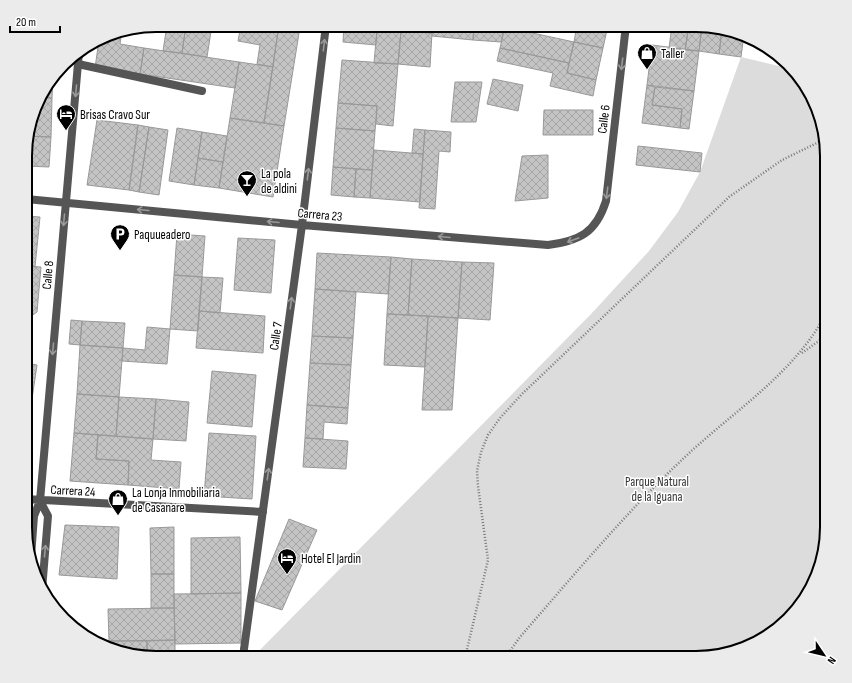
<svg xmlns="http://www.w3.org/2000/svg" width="852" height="683" font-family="'Sofia Sans Condensed',sans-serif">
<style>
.park{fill:#dcdcdc}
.building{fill:url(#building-cross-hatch);stroke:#999}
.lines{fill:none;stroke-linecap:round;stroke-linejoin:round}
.path{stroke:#777;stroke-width:2.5;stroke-dasharray:1 2;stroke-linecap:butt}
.lane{stroke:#555;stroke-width:8}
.street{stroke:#555;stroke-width:8}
.oneway{stroke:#999}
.labels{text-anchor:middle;stroke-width:3;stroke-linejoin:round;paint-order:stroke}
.poi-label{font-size:13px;fill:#000;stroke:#fff;text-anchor:start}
.street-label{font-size:13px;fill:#000;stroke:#fff}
.park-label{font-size:13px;fill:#333;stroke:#fff}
.rim{fill:none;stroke:#000;stroke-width:2}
</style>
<defs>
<pattern id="building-cross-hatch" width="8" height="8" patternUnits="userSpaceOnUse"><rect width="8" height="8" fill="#c4c4c4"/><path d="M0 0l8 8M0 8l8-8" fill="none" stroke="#a7a7a7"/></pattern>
</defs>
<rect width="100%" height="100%" fill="#fff"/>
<!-- park -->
<path class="park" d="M741 57 791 69 814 98 827 156V536L817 577 794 614 746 648 696 658H252L592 313 649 251 678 212 700 172Z"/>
<!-- building -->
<path class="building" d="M167 25H186L182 53 163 51Z
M186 25H212L207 57 182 53Z
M241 25H279L273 67 257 64 260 45 238 41Z
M279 25 300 27 284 126 264 123Z
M344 25H362V28L377 29 376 45 343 42Z
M362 25H401V31L362 28Z
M401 25H433L432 33 401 31Z
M433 25H474L473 40 432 36Z
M474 25H505L501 42 473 40Z
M577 25H608L603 48 574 42Z
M672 25H689L685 50 669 48Z
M689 25H702L699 51 685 50Z
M702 25 722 29 719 54 699 51Z
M505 27 574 42 569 63 500 48Z
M377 29 401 31 398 64 374 63Z
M722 29 744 34 741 57 719 54Z
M122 31 120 44 144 48 140 74 95 68 99 40 114 32Z
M401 31 432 33 430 67 398 64Z
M574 42 603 48 596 80 567 73Z
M652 45 699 51 694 91 647 85Z
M144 48 239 62 235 88 140 74Z
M500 48 569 63 567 73 596 80 593 96 550 86 553 73 497 61Z
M342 60 398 64 393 126 376 124 377 106 338 103Z
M239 62 273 67 264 123 230 118Z
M53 77 52 98H40L42 91Z
M493 79 523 85 518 111 487 104Z
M455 82H482L476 122H451Z
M647 85 655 87 652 105 682 109 680 128 642 123Z
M655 87 694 91 689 129 680 128 682 109 652 105Z
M40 98H52L51 137 27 136Z
M338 103 377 106 375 131 336 128Z
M544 110H593V135H543Z
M230 118 284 126 273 197 219 188Z
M97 120 138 125 129 190 87 185Z
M138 125 149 127 139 192 129 190Z
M149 127 168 130 159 195 139 192Z
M177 128 202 132 194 185 169 181Z
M336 128 375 131 372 170 333 167Z
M414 129 425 130 423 154 412 153Z
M425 130 451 132 450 152 439 151 435 209 419 208Z
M202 132 227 136 223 162 198 158Z
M27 136 51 137 49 167 26 166Z
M638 146 702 153 700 172 636 165Z
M374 150 423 154 420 202 370 198Z
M548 155V198L515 201 522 156Z
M198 158 223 162 219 188 194 185Z
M333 167 356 169 354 197 331 195Z
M356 169 372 170 370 198 354 197Z
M26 216 40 217 35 267 26 266Z
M177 234 205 236 202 277 174 275Z
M238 238 275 240 271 293 234 290Z
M317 253 391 257 388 294 315 289Z
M391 257 412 259 408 315 387 314Z
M412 259 462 262 458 318 408 315Z
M462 262 494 263 490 320 458 318Z
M26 266 41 267 37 312 26 320Z
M174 275 202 277 198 331 170 329Z
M202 277 223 278 220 313 199 311Z
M315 289 356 292 353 338 312 336Z
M199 311 265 316 263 353 196 348Z
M387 314 428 316 425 367 384 365Z
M428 316 458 318 452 410H422Z
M71 320 82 321 80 345 69 344Z
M82 321 125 323 123 348 80 345Z
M147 327 170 329 167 364 122 361 123 348 145 350Z
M312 336 353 338 351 365 310 363Z
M80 345 123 348 119 397 77 394Z
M26 363 37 365 32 399 26 398Z
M310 363 351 365 348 408 307 405Z
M212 371 256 375 252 427 207 423Z
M77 394 119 397 116 436 74 433Z
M119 397 156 399 153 439 116 436Z
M26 398 32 399 29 424H26Z
M156 399 189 402 186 441 153 439Z
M307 405 348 408 347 424 324 422 323 439 305 438Z
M26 424H29L25 449Z
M74 433 98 435 96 459 129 461 128 485 70 481Z
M209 433 256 436 252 499 204 496Z
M98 435 153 439 151 460 181 462 179 489 128 485 129 461 96 459Z
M305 438 348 441 346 469 303 467Z
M289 519 317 530 282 610 255 601Z
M65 525 119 527 117 579 59 575Z
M174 527V574H151L150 528Z
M240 537 241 593 191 594V538Z
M151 574H174V608H151Z
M241 593V643L175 644 174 594Z
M174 608 175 640 109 641 108 609Z
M175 640V658H147V641Z
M109 641H147V658L106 648 101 645Z"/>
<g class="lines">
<!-- path -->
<path class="path" d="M802 353 827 335
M465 658 488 560 478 486 477 471 481 452 488 435 500 418 521 395 729 197 782 160 823 140
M505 658 520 637C574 575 626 512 686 456 735 410 795 373 827 312"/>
<!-- lane -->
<path class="lane" d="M78 64 202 91"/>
<!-- street -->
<path class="street" d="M26 199 302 225 548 245C579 241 596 233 606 201L626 25
M25 499 263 512
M40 501 48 516 42 590
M31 557 34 516 40 501 79 52
M244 649 302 225 326 25"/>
</g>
<!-- one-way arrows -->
<defs><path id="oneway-shaft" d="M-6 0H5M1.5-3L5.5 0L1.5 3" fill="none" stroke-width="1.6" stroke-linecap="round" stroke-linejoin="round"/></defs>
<g class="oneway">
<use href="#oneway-shaft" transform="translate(324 45) rotate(-83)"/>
<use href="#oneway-shaft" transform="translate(622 64) rotate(97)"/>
<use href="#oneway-shaft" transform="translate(76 91) rotate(95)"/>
<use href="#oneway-shaft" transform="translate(308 174) rotate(-83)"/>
<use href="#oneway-shaft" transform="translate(607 193) rotate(97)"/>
<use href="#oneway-shaft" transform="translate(143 210) rotate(-175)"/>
<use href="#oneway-shaft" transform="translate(64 220) rotate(95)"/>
<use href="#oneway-shaft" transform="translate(273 222) rotate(-175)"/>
<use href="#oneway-shaft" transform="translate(444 237) rotate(-175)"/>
<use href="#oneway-shaft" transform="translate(573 240) rotate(160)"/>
<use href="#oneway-shaft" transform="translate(291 303) rotate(-82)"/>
<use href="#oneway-shaft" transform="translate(53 349) rotate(95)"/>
<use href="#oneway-shaft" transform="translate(268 474) rotate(-82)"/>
<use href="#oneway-shaft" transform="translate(45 551) rotate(-85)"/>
</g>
<!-- icons -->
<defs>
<symbol id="shop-pin" viewBox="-11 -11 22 30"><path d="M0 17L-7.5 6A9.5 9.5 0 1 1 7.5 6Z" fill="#000" stroke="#fff"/><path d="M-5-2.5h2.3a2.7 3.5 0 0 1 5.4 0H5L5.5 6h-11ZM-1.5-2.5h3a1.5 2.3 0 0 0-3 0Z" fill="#fff"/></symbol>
<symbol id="hotel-pin" viewBox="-11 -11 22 30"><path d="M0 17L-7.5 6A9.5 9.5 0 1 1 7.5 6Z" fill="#000" stroke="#fff"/><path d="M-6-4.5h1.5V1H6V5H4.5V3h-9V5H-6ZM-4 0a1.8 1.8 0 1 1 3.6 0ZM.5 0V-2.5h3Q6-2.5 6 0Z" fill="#fff"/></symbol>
<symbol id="bar-pin" viewBox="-11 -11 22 30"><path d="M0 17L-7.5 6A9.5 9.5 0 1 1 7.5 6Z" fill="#000" stroke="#fff"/><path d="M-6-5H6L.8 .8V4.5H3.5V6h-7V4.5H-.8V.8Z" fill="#fff"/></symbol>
<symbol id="parking-pin" viewBox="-11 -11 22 30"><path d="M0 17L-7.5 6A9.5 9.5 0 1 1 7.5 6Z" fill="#000" stroke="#fff"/><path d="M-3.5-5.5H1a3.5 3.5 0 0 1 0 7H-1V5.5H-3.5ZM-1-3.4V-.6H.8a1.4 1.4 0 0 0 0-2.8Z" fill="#fff"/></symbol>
</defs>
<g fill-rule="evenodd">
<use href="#shop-pin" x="636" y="42" width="22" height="30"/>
<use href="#hotel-pin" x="55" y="103" width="22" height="30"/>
<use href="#bar-pin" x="236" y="169" width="22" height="30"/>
<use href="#parking-pin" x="109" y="223" width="22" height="30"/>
<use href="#shop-pin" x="107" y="488" width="22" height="30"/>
<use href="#hotel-pin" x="276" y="547" width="22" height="30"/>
</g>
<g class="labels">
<!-- poi labels -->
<g class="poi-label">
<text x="661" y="58">Taller</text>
<text x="80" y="119">Brisas Cravo Sur</text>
<text x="261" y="178">La pola<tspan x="261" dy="15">de aldini</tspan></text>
<text x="134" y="239">Paquueadero</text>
<text x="132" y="497">La Lonja Inmobiliaria<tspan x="132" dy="15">de Casanare</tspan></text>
<text x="301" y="563">Hotel El Jardin</text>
</g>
<!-- street labels -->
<g class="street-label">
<text transform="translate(603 119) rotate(-83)" y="5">Calle 6</text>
<text transform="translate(320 214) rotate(5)" y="5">Carrera 23</text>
<text transform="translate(47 275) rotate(-85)" y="5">Calle 8</text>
<text transform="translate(275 336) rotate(-82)" y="5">Calle 7</text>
<text transform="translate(73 490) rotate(3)" y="5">Carrera 24</text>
</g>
<!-- park labels -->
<g class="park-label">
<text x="657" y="486">Parque Natural<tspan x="657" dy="15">de la Iguana</tspan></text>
</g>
</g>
<!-- crop -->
<path d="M0 0H852V683H0ZM156 32H696A124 124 0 0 1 820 156V527A124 124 0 0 1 696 651H156A124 124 0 0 1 32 527V156A124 124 0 0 1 156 32Z" fill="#ebebeb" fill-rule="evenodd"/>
<path class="rim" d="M156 32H696A124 124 0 0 1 820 156V527A124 124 0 0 1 696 651H156A124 124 0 0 1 32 527V156A124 124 0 0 1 156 32Z"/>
<!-- north arrow -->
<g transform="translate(824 655) rotate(125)" stroke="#ffffff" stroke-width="3" paint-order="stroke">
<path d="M0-3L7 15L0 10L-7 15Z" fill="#000000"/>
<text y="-6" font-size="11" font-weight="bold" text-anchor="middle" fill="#000000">N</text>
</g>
<!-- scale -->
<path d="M10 26v6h50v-6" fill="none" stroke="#000000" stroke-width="2"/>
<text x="16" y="26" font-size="12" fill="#000000" stroke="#ffffff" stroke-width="3" paint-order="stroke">20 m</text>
</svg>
